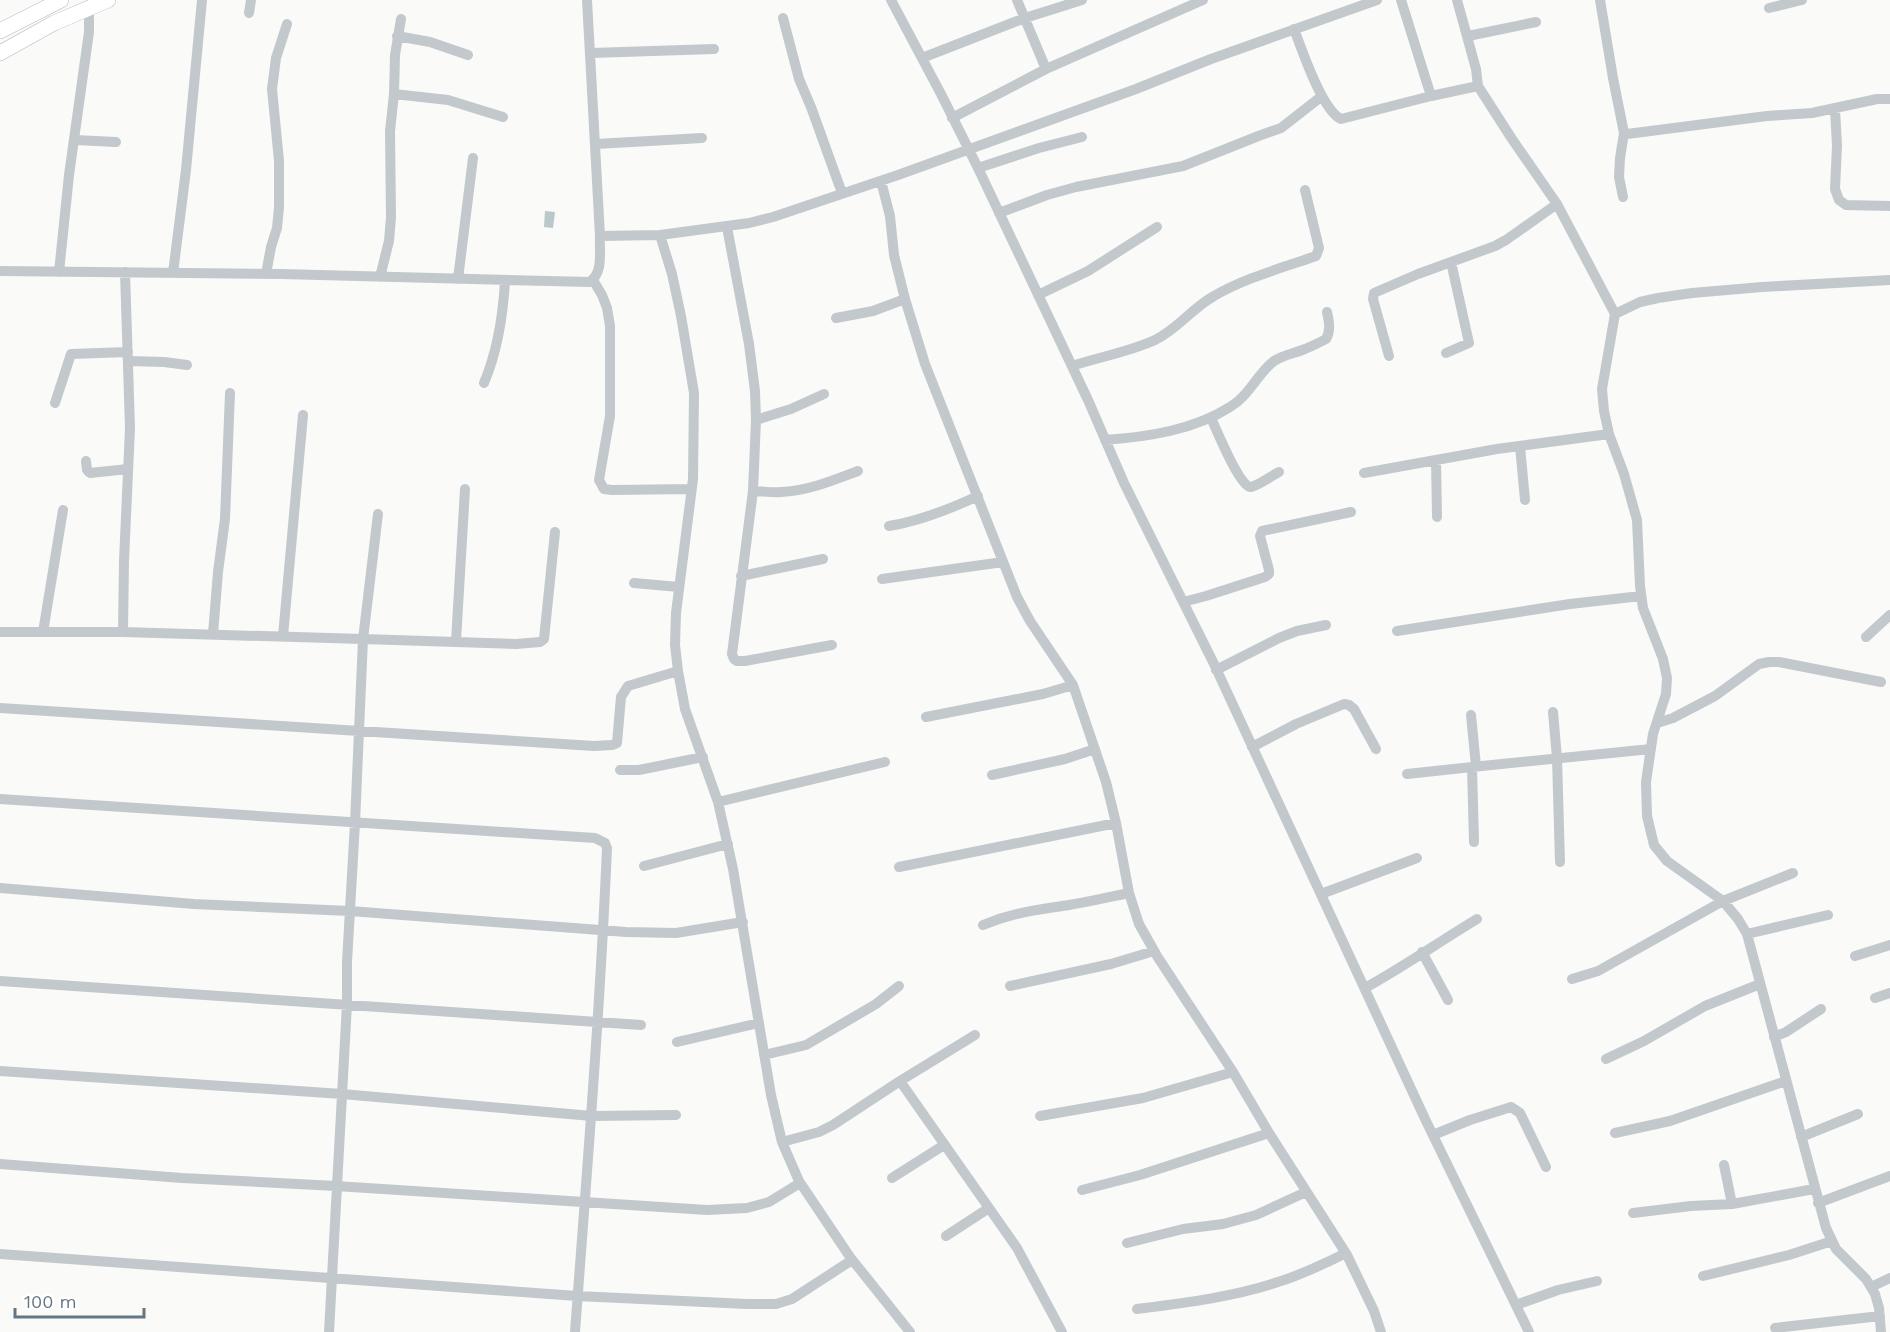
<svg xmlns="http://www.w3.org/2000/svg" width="1890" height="1332" font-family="'Work Sans',sans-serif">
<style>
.water{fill:#bbc7cb}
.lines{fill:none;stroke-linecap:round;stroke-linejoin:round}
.secondary-casing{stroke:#b3babf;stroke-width:16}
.street{stroke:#c3c8cc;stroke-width:10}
.secondary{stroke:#fff;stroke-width:15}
</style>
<rect width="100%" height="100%" fill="#fafaf8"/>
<!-- water -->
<path class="water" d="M545 211 555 212 553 228 544 227Z"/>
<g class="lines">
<defs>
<path id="secondary" d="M0 31 61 0
M0 53 54 23 108 0"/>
</defs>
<!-- secondary casing -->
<use href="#secondary" class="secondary-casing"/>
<!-- street -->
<path class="street" d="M891 0 941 94 978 168 1088 400 1124 483 1214 664 1426 1121 1529 1332
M1017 0 1046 69
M1401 0 1431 96
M1457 0 1476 69 1478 86 1512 139 1557 204 1615 314 1602 389 1604 411 1609 434 1624 474 1637 520 1640 586 1643 608 1663 659 1667 678 1666 694 1653 734 1646 782 1647 816 1654 845 1667 861 1723 901 1738 919 1747 934 1826 1228 1836 1249 1866 1279 1875 1294 1879 1308 1881 1332
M1600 0 1613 78 1624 133 1620 158 1619 177 1623 197
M1769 8 1802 0
M249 13 251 0
M783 18 799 79 811 107 842 193
M1294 29C1302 50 1322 110 1341 119L1431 96 1478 86
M397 36 430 42 468 55
M1468 36 1536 22
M591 53 714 49
M922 58 1025 18 1082 0
M394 94 448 100 503 117
M1835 109 1837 146 1835 189 1839 200 1846 205 1890 206
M952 118 1046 69 1203 0
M1624 133 1627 134 1767 116 1812 113 1877 99H1890
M75 140 116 142
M596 144 702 138
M978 168 1039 148 1082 137
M881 181 890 216 894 255 905 299 925 364 1017 597 1030 621 1073 685 1106 782 1116 823 1129 893 1139 924 1157 956 1233 1072 1269 1133 1347 1255 1374 1311 1381 1332
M999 213 1047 195 1076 187 1183 166 1261 135 1281 128 1322 96
M727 227 749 344 755 391 756 420 753 491 732 654 734 659 737 661H745L832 645
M660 235 672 274 681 316 694 393 693 479 676 613 675 645 678 671 685 709 718 802 733 869 771 1095 782 1142 799 1181 850 1257 910 1332
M600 236 660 235 749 223 773 217 898 175 1136 89 1211 59 1377 0
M0 271 281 274 589 282C604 274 599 251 600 236L587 0
M59 272 69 175 89 32V9
M173 273 186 170 202 0
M266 274 271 247 277 228 279 207V161L272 89 276 58 287 24
M380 277 389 241 391 217 390 131 394 94 395 55 401 19
M458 279 473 158
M593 280 602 295 607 308 610 326V416L599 480 604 489 612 490 691 489
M1038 295 1088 271 1157 227
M1615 314 1640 302 1658 298 1692 293 1762 287 1890 280
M836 318 873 311 905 299
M1446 353 1469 343 1451 262
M1389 356 1373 299 1374 293 1418 274 1495 246 1506 240 1557 204
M129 361 164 362 187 365
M1072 366C1099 357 1129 352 1155 340 1178 329 1192 308 1214 296 1245 278 1282 268 1316 256L1319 248 1305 190
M484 383C498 350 503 316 505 281
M55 403 71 354 128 352
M1211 418C1216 429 1240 487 1250 487 1256 487 1273 475 1279 472
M756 420 791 409 824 394
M1105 440C1147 437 1194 430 1230 407 1249 396 1257 374 1274 361 1283 355 1295 353 1305 349 1312 346 1319 343 1326 339 1331 331 1329 321 1327 312
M1520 446 1525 500
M1436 460 1437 517
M86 461 87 470 90 473 128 469
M1364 473 1497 449 1609 434
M753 491C762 491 772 493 781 492 808 491 834 480 858 471
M378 514 363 639 516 644 540 642 544 639 555 532
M889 526C920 521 950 509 978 496
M741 576 823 559
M882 579 1003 562
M634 583 679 587
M1183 602 1206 596 1265 577 1269 574V570L1260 536 1262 531 1351 512
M1397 631 1570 604 1641 596
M0 632H123L363 639 355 823 347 962V1004L329 1332
M43 632 63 510
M123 632 124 561 130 428 125 272
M213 634 218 572 225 519 230 393
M283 636 303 415
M1866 637 1890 615
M456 641 465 489
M1216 670 1279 638 1297 631 1326 625
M0 708 594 746 612 745 617 743 621 697 628 686 678 671
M1553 712 1557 758 1560 862
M1471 715 1476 766
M926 717 1043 694 1073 685
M1657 723 1673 718 1715 696 1759 664 1769 662H1779L1881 682
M1252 747 1296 724 1344 704 1349 705 1354 709 1376 749
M620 770H639L703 757
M1407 774 1472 767
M992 775 1065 759 1095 749
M0 799 595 838 605 843 607 848C600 1010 587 1171 575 1332
M718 802 885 762
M1474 842 1472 767 1651 749
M644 866 728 844
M899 867 1116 823
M0 888 194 904 350 911 626 932 676 933 743 922
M1321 894 1417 858
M983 925C1014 912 1037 910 1069 905 1089 902 1109 897 1129 893
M1747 934 1828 915
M1422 952 1448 1000
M1855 956 1890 945
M1572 979 1598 971 1723 901 1793 873
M0 981 641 1025
M1010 986 1111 964 1154 951
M1365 988C1403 967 1439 942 1477 919
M1875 998 1890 993
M1774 1037 1786 1032 1821 1009
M677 1042 759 1023
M764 1055 806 1045 876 1004 899 986
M1606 1059 1644 1041 1705 1006 1760 984
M0 1071 342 1094 592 1116 676 1115
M900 1081 1017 1248 1062 1332
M1040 1116 1143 1098 1233 1072
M1615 1133 1670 1121 1786 1081
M1433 1135 1470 1120 1511 1107 1520 1113 1546 1167
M1801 1137 1858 1114
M782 1142 819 1132 833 1125 900 1081 975 1035
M0 1164 182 1178 336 1186 707 1210 747 1208 769 1202 800 1183
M1724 1165 1732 1204
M892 1178 944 1145
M1082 1190 1140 1175 1269 1133
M1818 1203 1890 1176
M1633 1213 1691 1206 1732 1204 1814 1189
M946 1236 989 1208
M1127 1243 1183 1229 1223 1224 1256 1215 1306 1192
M0 1254 577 1296 747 1304H776L792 1299 852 1260
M1703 1276 1789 1255 1832 1241
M1871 1287 1890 1278
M1516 1305 1558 1290 1597 1281
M1137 1309C1184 1303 1233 1297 1278 1282 1301 1275 1324 1264 1346 1253
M1775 1328 1880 1316"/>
<!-- secondary -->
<use href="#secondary" class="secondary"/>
</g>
<!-- scale -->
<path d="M15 1308v9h129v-9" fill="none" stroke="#657683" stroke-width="3"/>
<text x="24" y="1308" font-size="18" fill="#657683" stroke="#ffffff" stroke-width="4.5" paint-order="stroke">100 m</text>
</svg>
